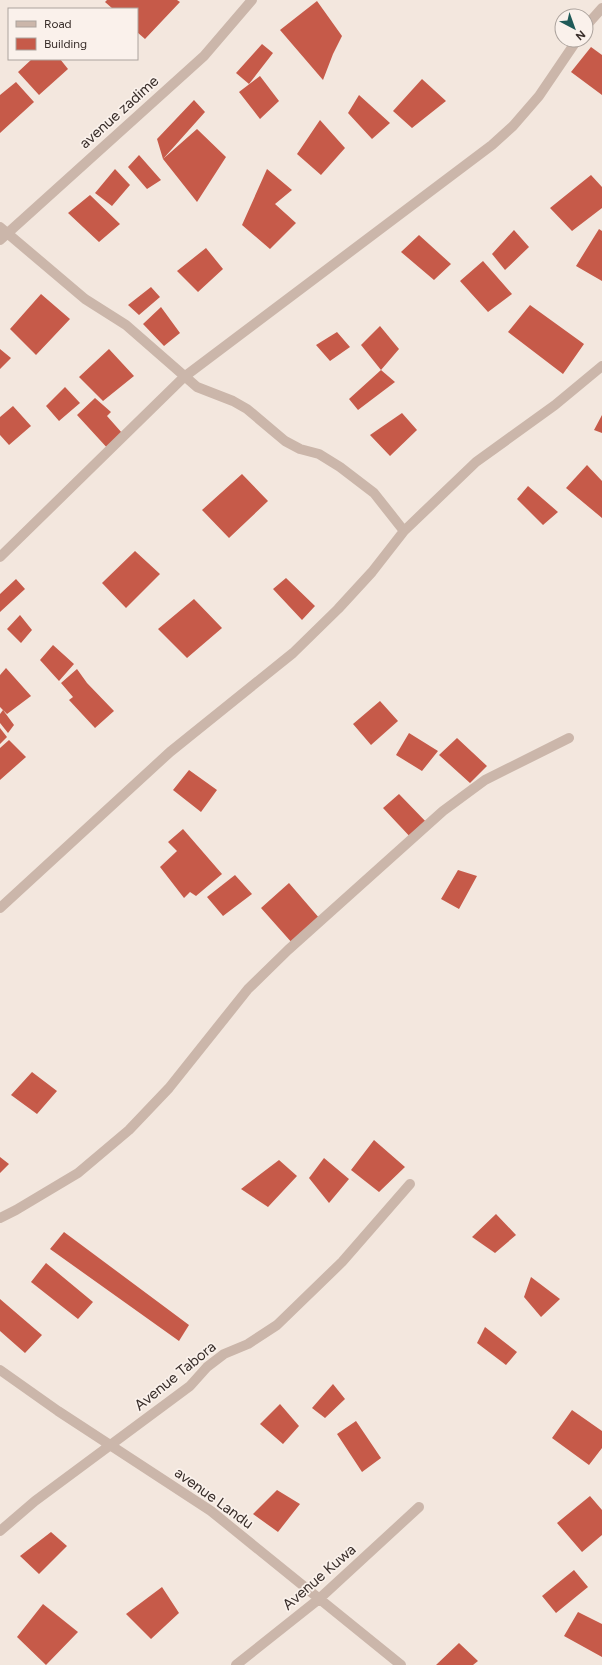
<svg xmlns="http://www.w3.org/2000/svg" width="602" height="1665" font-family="Figtree,sans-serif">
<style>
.building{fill:#c65a49}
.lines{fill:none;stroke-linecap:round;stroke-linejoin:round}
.minor{stroke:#cbb6aa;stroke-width:10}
.labels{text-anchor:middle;stroke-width:3.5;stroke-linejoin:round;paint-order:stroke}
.street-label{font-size:15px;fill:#382d29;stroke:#faf1eb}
</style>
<rect width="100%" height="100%" fill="#f3e7de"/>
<!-- building -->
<path class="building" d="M107 0H177L180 2 145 39 137 32V9H113L105 2Z
M317 1 342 36 333 54 323 80 280 30Z
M262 44 273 53 249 84 236 73Z
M591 47 602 55V95L571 72Z
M32 59H60L68 69 39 95 18 72Z
M260 76 279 101 260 119 239 92Z
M422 79 446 101 412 128 393 111Z
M16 82 34 102 0 133V95Z
M359 95 390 123 372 139 348 113Z
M194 100 205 112 163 159 197 129 226 157 197 202 163 159 157 139Z
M320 120 345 148 321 175 297 154Z
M139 155 161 180 147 189 128 167Z
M115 169 130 185 112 206 95 193Z
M267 169 292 190 275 204 296 223 270 249 242 225Z
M591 175 602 187V208L572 231 550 208Z
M90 195 120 224 99 242 68 213Z
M599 229 602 231V281L576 266Z
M514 230 529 247 505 270 492 254Z
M419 235 451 264 434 280 401 252Z
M206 248 223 269 198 292 177 271Z
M483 261 512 294 488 312 460 281Z
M151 287 160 297 139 315 128 305Z
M41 294 70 319 36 355 10 329Z
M530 305 584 344 563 374 508 332Z
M161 307 180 333 164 346 143 324Z
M380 326 399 349 381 370 361 345Z
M337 332 350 347 330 361 316 345Z
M0 349 11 358 0 369Z
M109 349 134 376 103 401 79 377Z
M381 370 395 382 358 410 349 399Z
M65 387 80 403 59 421 46 406Z
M95 398 111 412 107 416 122 433 110 451 77 415Z
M13 406 31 426 9 445 0 435V417Z
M402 413 417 430 390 456 370 435Z
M602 415V433L594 430Z
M587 465 602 481V518L566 488Z
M242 474 268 501 229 538 202 510Z
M528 486 558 512 543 525 517 499Z
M135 551 160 574 126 608 102 583Z
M286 578 315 606 302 620 273 589Z
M16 579 25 589 0 612V594Z
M194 599 222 628 187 658 158 629Z
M20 615 32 630 21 643 7 629Z
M53 645 74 664 59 681 40 660Z
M6 668 31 696 7 714 3 710 14 725 8 733 0 723V714L3 710 0 707V675Z
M77 669 87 683 114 711 95 728 69 700 73 697 61 683Z
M380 701 398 721 371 745 353 724Z
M0 728 7 737 0 744Z
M409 733 438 751 422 771 396 755Z
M457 738 487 766 470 783 439 755Z
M9 740 26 757 0 780V748Z
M189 770 217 790 201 812 173 790Z
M399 794 431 827 414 841 383 808Z
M183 829 222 874 196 896 190 892 184 898 160 867 177 851 168 842Z
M458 870 477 876 459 909 441 899Z
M235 875 252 894 223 916 207 897Z
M289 883 320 919 293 944 261 908Z
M32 1072 57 1091 37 1114 11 1095Z
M374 1140 405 1167 379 1192 351 1170Z
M0 1157 9 1164 0 1173Z
M324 1158 349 1179 329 1203 309 1178Z
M279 1160 297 1176 268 1207 241 1189Z
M496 1214 516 1235 495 1253 472 1237Z
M64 1232 189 1325 179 1341 50 1249Z
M46 1263 93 1302 78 1319 31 1282Z
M531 1277 560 1299 541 1317 524 1297Z
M0 1299 42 1335 25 1353 0 1331Z
M485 1327 517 1352 506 1365 477 1343Z
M333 1384 345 1399 325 1418 312 1408Z
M280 1404 299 1426 283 1444 260 1424Z
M572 1410 602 1431V1448L589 1465 552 1438Z
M356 1421 381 1458 362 1472 337 1434Z
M277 1490 300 1504 278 1532 253 1514Z
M590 1496 602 1510V1535L582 1552 557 1523Z
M51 1532 67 1546 39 1574 20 1556Z
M574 1570 588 1587 556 1613 542 1596Z
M162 1587 179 1613 151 1639 126 1614Z
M43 1604 78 1632 46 1665 17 1637Z
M578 1612 602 1624V1657L564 1636Z
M459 1643 478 1661 473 1665H436Z"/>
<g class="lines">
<!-- minor -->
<path class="minor" d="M586 26 602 8
M0 227 85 299 126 325 197 387 233 401 247 409 285 441 300 449 319 454 340 467 374 493 404 531
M0 240 204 56 252 0
M0 557 184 377 492 145 513 126 539 96 577 40
M0 908 170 752 293 653 338 609 372 572 404 531 476 462 555 405 602 366
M0 1218 16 1210 78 1173 129 1130 169 1088 248 989 288 950 443 811 485 780 569 738
M0 1370 58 1411 211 1511 401 1665
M0 1531 35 1501 190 1386 207 1367 224 1354 248 1344 277 1325 342 1262 410 1184
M236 1665 319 1599 419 1507"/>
</g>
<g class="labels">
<!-- street labels -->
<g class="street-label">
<text transform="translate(119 112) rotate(-42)" y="5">avenue zadime</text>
<text transform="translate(175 1376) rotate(-39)" y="5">Avenue Tabora</text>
<text transform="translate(214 1498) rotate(36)" y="5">avenue Landu</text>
<text transform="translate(319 1577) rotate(-41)" y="5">Avenue Kuwa</text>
</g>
</g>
<!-- legend -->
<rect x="8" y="8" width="130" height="52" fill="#faf1eb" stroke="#aca39d"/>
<rect x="16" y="21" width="20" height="6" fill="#cbb6aa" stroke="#aca39d"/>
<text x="44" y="28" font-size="12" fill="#382d29">Road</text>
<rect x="16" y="38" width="20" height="12" fill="#c65a49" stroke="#aca39d"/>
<text x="44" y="48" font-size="12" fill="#382d29">Building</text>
<!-- north arrow -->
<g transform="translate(574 28) rotate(139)"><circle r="19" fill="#faf1eb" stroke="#aca39d"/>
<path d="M0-3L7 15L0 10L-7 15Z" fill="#1f5a58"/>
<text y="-6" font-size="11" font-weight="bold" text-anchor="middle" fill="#382d29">N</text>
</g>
</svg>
